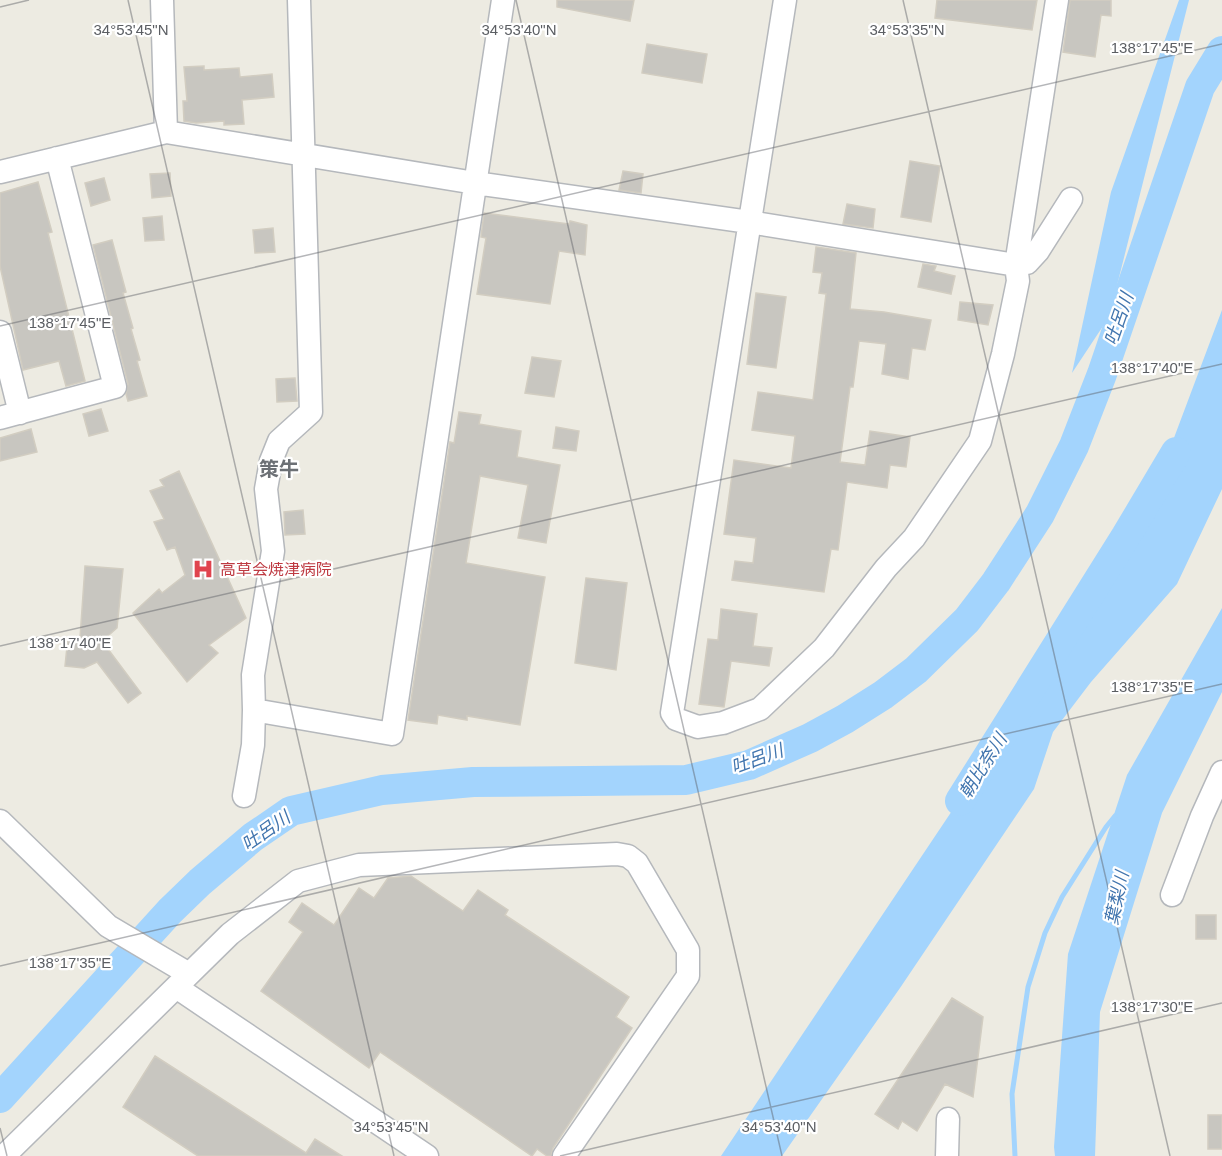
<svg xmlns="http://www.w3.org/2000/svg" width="1222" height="1156" font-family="Helvetica,'Noto Sans JP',sans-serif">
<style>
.water{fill:#a3d4fd}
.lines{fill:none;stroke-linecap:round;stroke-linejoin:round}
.stream{stroke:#a3d4fd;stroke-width:5}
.river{stroke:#a3d4fd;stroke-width:30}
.building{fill:#c8c6c0;stroke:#d2cdc1;stroke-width:1.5}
.minor-casing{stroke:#b5b8bc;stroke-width:25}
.minor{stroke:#fff;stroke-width:22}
.ticks{fill:none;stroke:#5b5e63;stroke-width:1.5;stroke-opacity:0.45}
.labels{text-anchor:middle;stroke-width:4.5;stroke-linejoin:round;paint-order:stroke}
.health-label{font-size:16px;fill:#be3a42;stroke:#fff;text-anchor:start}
.water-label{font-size:18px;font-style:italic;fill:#4175ae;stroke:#fff}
.quarter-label{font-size:20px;font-weight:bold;fill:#6c7075;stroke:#fff}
.ticks-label{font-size:15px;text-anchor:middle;fill:#5b5e63;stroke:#fff;stroke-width:4.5;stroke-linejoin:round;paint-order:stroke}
</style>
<rect width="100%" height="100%" fill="#edebe2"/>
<!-- water -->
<path class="water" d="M1179 0H1189L1109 317 1072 373 1111 192Z
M1222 310V489L1177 584 1091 682 1053 732 1034 789 900 988 782 1156H721L982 766 1142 523Z
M1222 608V692L1162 813 1100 1012 1095 1156H1055L1054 1147 1068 954 1127 775Z"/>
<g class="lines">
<!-- stream -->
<path class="stream" d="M1015 1156 1012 1094 1028 987 1045 933 1062 897 1106 827 1115 816"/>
<!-- river -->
<path class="river" d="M960 801 1126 536 1176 452
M0 1098 170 911 200 882 253 837 291 811 382 790 473 782 686 780 749 765 810 738 845 719 883 695 916 670 967 620 996 582 1040 514 1074 446 1102 374 1200 87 1222 51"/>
</g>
<!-- building -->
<path class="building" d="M557 0H634L630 21 557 7Z
M937 0H1037L1032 30 935 18Z
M1070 0H1111V16L1101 15 1095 57 1063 52Z
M647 44 707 54 702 83 642 73Z
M204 66V70L239 68 240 77 272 74 274 97 242 100 244 124 224 125V121L196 123 184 121 183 101H187L184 67Z
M910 161 940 166 931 222 901 217Z
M623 171 643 174 641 193 619 190Z
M170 173 171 196 152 198 150 174Z
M104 178 110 200 91 206 85 183Z
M38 182 52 232 48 233 85 381 66 386 59 361 23 370 0 266V193Z
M847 204 875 209 873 228 843 224Z
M484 213 569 224 570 221 587 225 585 255 559 251 550 304 477 294 486 238 481 237Z
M162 216 164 240 145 241 143 218Z
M273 228 275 252 255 253 253 230Z
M112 240 126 292 123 293 133 328 131 329 140 360 137 361 147 396 128 401 126 394 128 384 93 245Z
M816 247 856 253 850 309 884 312 931 320 925 350 912 348 908 379 882 374 886 344 859 341 853 387H850L840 462 865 465 870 431 910 437 906 467 890 465 887 488 847 482 838 550 831 549 824 592 732 580 735 561 753 563 756 538 724 534 734 460 791 468 795 436 752 430 758 392 813 400 826 294 819 293 822 273 813 272Z
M923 264 936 266 934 271 955 276 951 294 918 287Z
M756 293 786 297 776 368 747 364Z
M960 302 993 305 988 325 958 320Z
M532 357 561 361 554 397 525 393Z
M295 378 297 401 277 402 276 379Z
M101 409 108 431 89 436 83 414Z
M459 412 481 415 479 424 521 431 517 457 560 465 546 543 518 538 528 485 480 476 466 563 545 577 520 725 467 716V720L438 715 437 724 408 720 450 442 454 443Z
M556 427 579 431 576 451 553 448Z
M31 429 37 452 0 461V438Z
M179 471 246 618 209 645 218 653 187 682 133 613 159 589 162 593 185 575 175 547 167 550 154 522 164 519 150 491 164 486 160 480Z
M303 510 305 534 285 535 284 512Z
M85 566 123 569 117 628 102 641 141 693 128 703 97 662 84 668 65 666 68 637 80 638Z
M586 578 627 583 616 670 575 663Z
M721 609 757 614 753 646 772 648 769 666 731 661 724 707 699 704 708 639 718 640Z
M411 876 463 911 478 890 508 910 505 915 629 997 616 1017 632 1028 553 1148 551 1156H547L537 1149 532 1156 380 1052 369 1068 261 991 303 932 289 922 302 903 334 925 359 888 374 898 388 878Z
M1196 915H1216V939H1196Z
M952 998 983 1017 973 1097 945 1084 917 1131 902 1121 898 1129 875 1114Z
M155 1056 306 1153 315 1139 342 1156H198L123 1107Z
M1208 1115H1222V1149H1208Z"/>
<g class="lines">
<defs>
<path id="minor" d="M162 0 166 132
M785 0 672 713 676 719 698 727 723 723 760 709 824 648 886 568 914 538 980 441 1003 354 1018 281 1016 265 1057 0
M0 172 166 132 475 183 749 222 1016 265 1027 263 1038 251 1071 199
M0 332 20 413
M0 418 115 387 57 158
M254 710 392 734 503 0
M244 796 253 745 254 710 253 675 273 551 266 489 271 461 279 441 311 412 299 0
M0 821 108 926 189 974
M1172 895 1202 816 1222 772
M176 987 427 1156
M4 1156 230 934 298 881 359 865 617 854 628 856 637 863 688 950V976L564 1156
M947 1156 948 1119"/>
</defs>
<!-- minor casing -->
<use href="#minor" class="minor-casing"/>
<!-- minor -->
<use href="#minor" class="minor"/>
</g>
<!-- ticks -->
<path class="ticks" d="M128 0 394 1156M516 0 782 1156M903 0 1170 1156M0 7 29 0M0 326 1222 44M0 646 1222 364M0 966 1222 684M0 1128 7 1156M560 1156 1222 1003"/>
<!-- icons -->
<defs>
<symbol id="hospital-bare" viewBox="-9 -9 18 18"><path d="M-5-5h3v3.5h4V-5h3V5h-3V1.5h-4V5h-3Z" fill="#e0444e" stroke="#fff" stroke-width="2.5" paint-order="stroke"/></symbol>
</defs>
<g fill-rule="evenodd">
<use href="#hospital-bare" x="188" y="554" width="30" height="30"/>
</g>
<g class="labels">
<!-- health labels -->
<g class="health-label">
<text x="220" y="575">高草会焼津病院</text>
</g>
<!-- water labels -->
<g class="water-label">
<text transform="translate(1119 319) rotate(-71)" y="6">吐呂川</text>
<text transform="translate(757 759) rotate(-20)" y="6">吐呂川</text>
<text transform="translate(983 766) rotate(-58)" y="6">朝比奈川</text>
<text transform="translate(266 831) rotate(-35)" y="6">吐呂川</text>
<text transform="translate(1117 898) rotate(-78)" y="6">葉梨川</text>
</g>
<!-- quarter labels -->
<g class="quarter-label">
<text x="279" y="476">策牛</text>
</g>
</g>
<g class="ticks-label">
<text x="131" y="35">34°53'45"N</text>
<text x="519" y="35">34°53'40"N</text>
<text x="907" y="35">34°53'35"N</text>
<text x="1152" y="53">138°17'45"E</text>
<text x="70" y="328">138°17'45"E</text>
<text x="1152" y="373">138°17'40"E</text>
<text x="70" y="648">138°17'40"E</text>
<text x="1152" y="692">138°17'35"E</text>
<text x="70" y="968">138°17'35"E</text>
<text x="1152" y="1012">138°17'30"E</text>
<text x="391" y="1132">34°53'45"N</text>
<text x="779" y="1132">34°53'40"N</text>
</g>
</svg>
